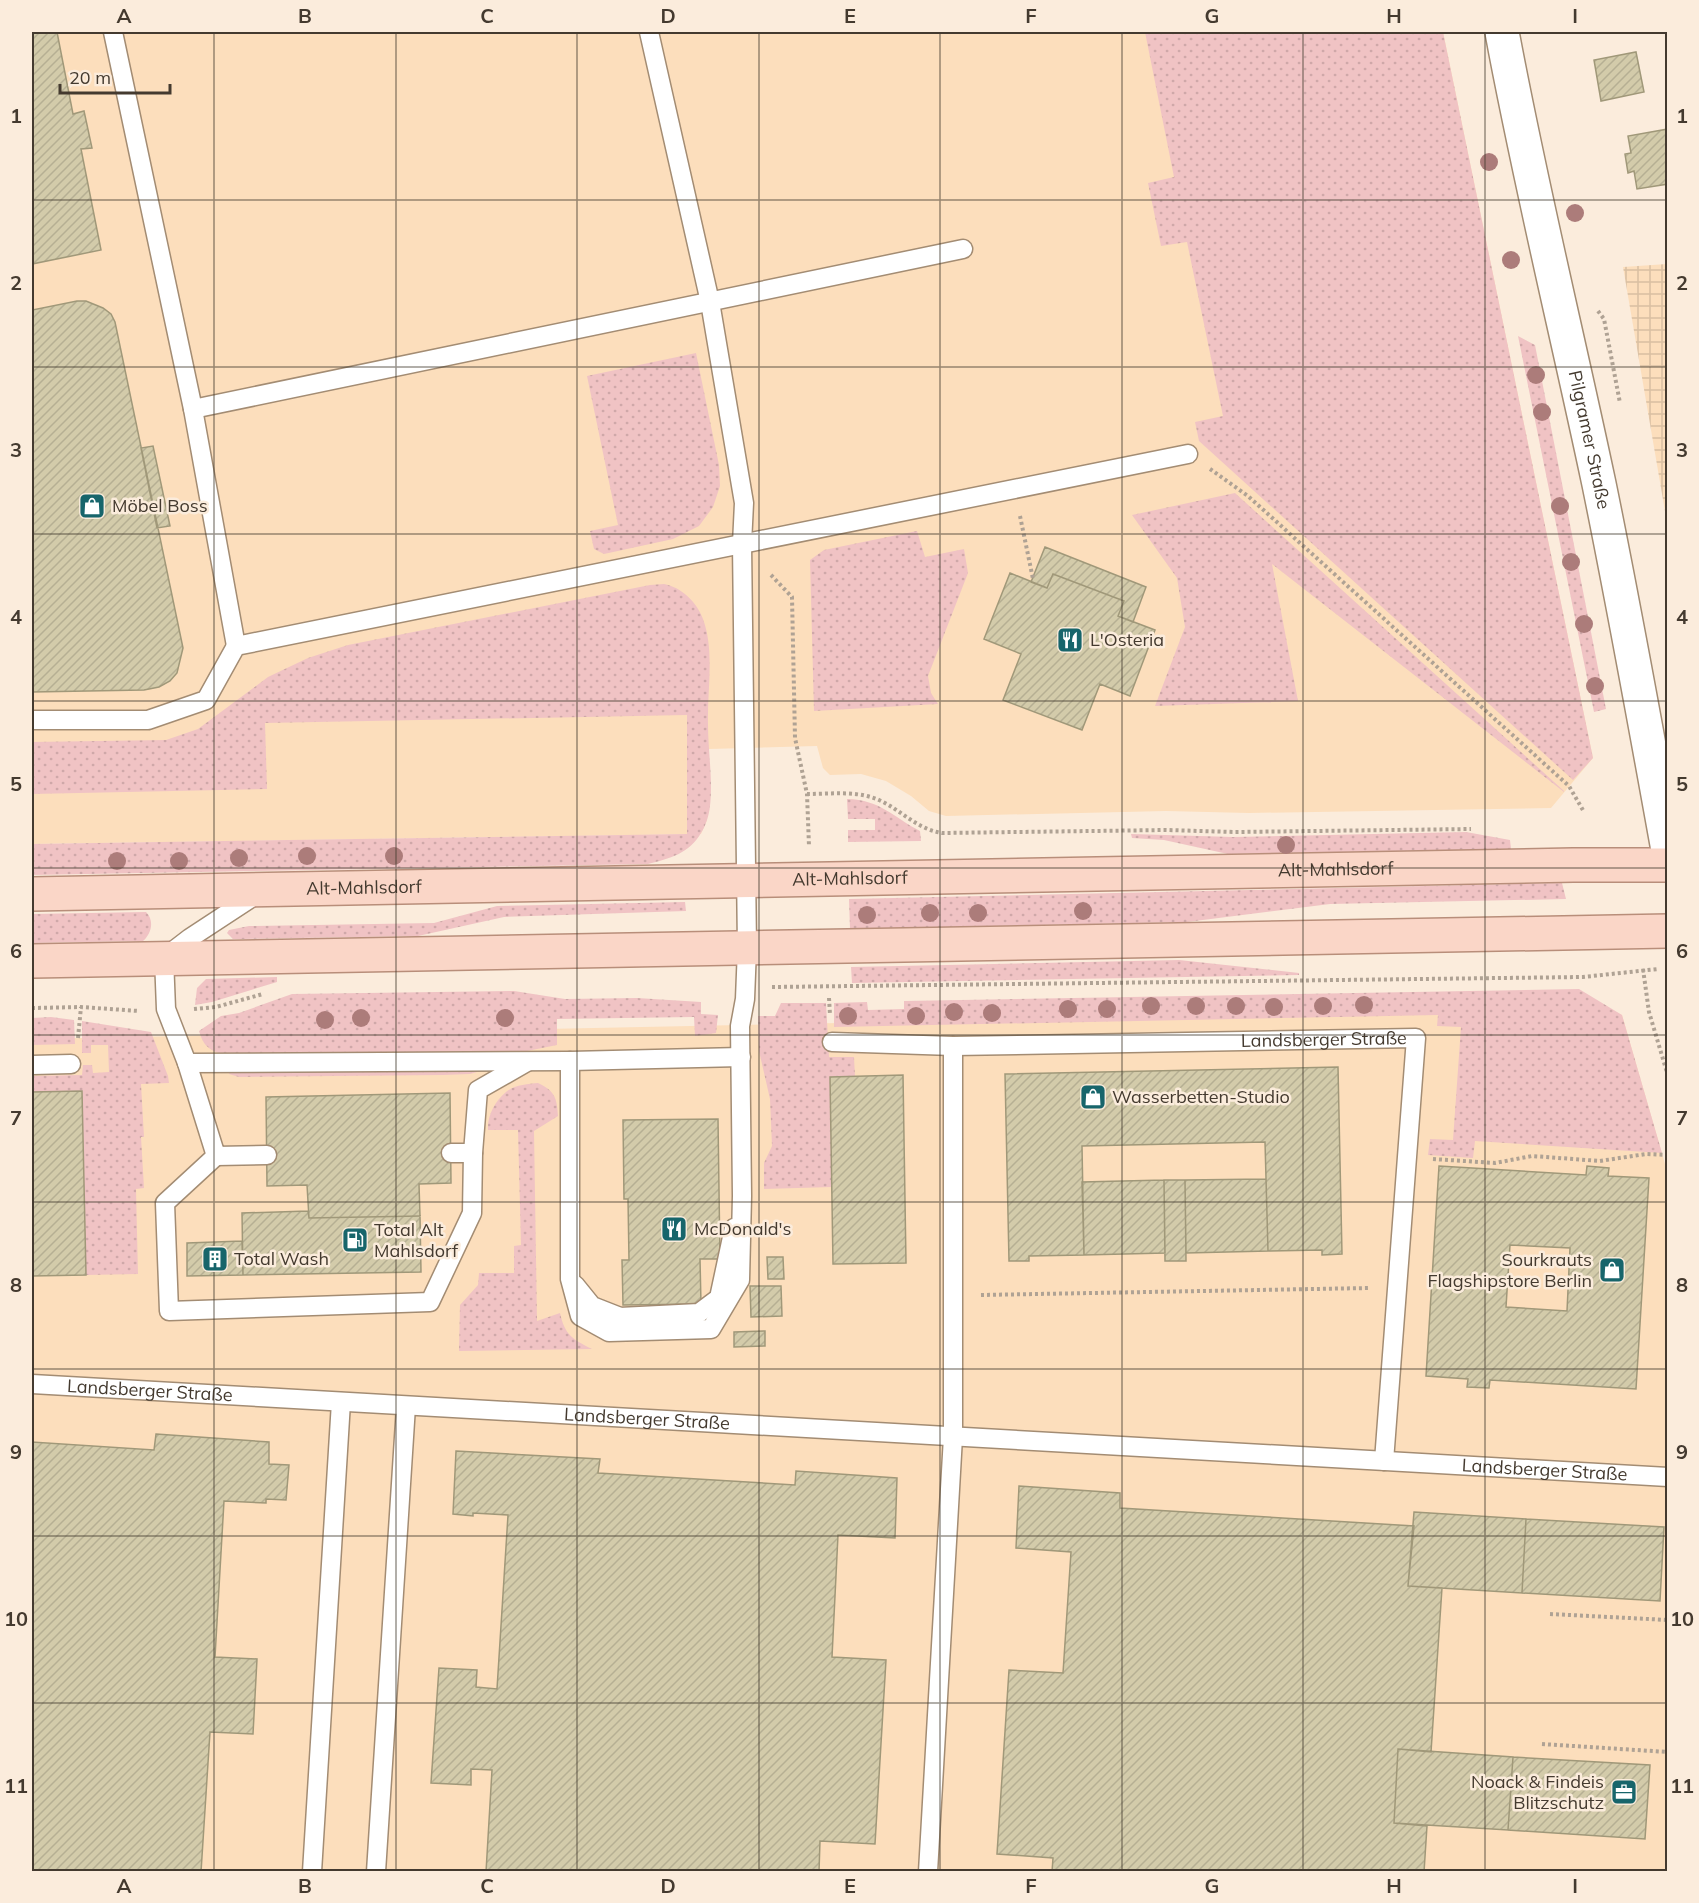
<svg xmlns="http://www.w3.org/2000/svg" width="1699" height="1903" font-family="Mulish,sans-serif">
<style>
.built{fill:#fcdebc}
.industrial{fill:url(#industrial-grid)}
.grass{fill:url(#grass-dots)}
.building{fill:url(#building-hatch);stroke:#a09879;stroke-width:1.5;fill-rule:evenodd}
.lines{fill:none;stroke-linecap:round;stroke-linejoin:round}
.lane-casing{stroke:#a38c73;stroke-width:21}
.secondary-casing{stroke:#a38c73;stroke-width:36}
.primary-casing{stroke:#b88e7a;stroke-width:36}
.path{stroke:#afa294;stroke-width:4;stroke-dasharray:3 3;stroke-linecap:butt}
.lane{stroke:#fff;stroke-width:18}
.secondary{stroke:#fff;stroke-width:33}
.primary{stroke:#fad6c7;stroke-width:33}
.tree{fill:#ac7c7a}
.grid{fill:none;stroke:#443a2f;stroke-width:1.5;stroke-opacity:0.55}
.labels{text-anchor:middle;stroke-width:5;stroke-linejoin:round;paint-order:stroke}
.street-label{font-size:18px;fill:#443a2f;stroke:#fbecdc}
.poi-label{font-size:18px;fill:#443a2f;stroke:#fbecdc;text-anchor:start}
.neatline{fill:none;stroke:#443a2f;stroke-width:2}
.grid-label{font-size:20px;text-anchor:middle;font-weight:bold;fill:#443a2f}
</style>
<defs>
<pattern id="industrial-grid" width="8" height="8" patternUnits="userSpaceOnUse" patternTransform="scale(1.5)"><rect width="8" height="8" fill="#fcdebc"/><path d="M0 4h8M4 0v8" fill="none" stroke="#d9bfa2"/></pattern>
<pattern id="grass-dots" width="8" height="8" patternUnits="userSpaceOnUse" patternTransform="scale(1.5)"><rect width="8" height="8" fill="#f0c3c4"/><path d="M2 2h.1M6 6h.1" fill="none" stroke="#cfa8a9" stroke-width="1.8" stroke-linecap="round"/></pattern>
<pattern id="building-hatch" width="6" height="6" patternUnits="userSpaceOnUse" patternTransform="scale(1.5)"><rect width="6" height="6" fill="#d3cbaa"/><path d="M-1 1l2-2M0 6l6-6M5 7l2-2" fill="none" stroke="#b6af93"/></pattern>
</defs>
<rect width="100%" height="100%" fill="#fbecdc"/>
<!-- built -->
<path class="built" d="M32 32H1443L1593 758 1551 808 1249 813 1166 811 946 816 929 811 911 796 886 781 861 774 830 775 823 768 817 746 709 749 707 820 701 834 32 844Z
M1606 1008 1622 1015 1667 1171V1871H32V1039Z"/>
<!-- industrial -->
<path class="industrial" d="M1667 264H1668L1667 523 1623 267Z"/>
<!-- grass -->
<path class="grass" d="M1145 32H1443L1593 758 1573 780 1199 441 1195 422 1223 416 1187 242 1161 246 1148 183 1174 177Z
M1518 336 1535 345 1606 709 1594 712Z
M696 353 719 465 720 486 713 507 699 526 673 539 604 554 594 549 590 531 618 525 587 376Z
M1235 493 1564 791V792L1272 564 1298 701 1155 706 1185 627 1177 578 1132 515Z
M917 531 925 557 964 549 968 573 928 676 931 693 938 704 814 711 810 560 824 550Z
M664 584C681 587 697 602 703 619 715 652 707 690 708 724 708 750 713 781 710 806 709 815 706 825 701 833 690 853 669 859 648 864L32 875V844L687 834V715L265 723 267 789 32 794V742L166 740 198 729 268 677 308 658 348 645 650 585Z
M847 799C881 800 893 817 920 831L921 841 848 842V830H875V819H848Z
M1466 832 1510 840 1511 849 1228 854 1164 840 1132 838 1131 834 1233 837Z
M1562 883 1566 899 1330 904 1187 922 850 929 849 899Z
M685 902 686 911 504 917 418 936 240 939H233L227 933 229 930 249 926 434 923 497 906Z
M146 912C155 921 151 934 143 941L32 943V914Z
M1179 960 1299 973V975L852 983 851 967Z
M277 977V982L212 1002 195 1005 197 988 206 979Z
M1579 989 1622 1015 1662 1153 1475 1141 1473 1158 1428 1155 1430 1139 1453 1140 1461 1027 1437 1026 1438 1015 834 1027V1003L867 1002 868 1010 904 1009V1001Z
M514 991 565 999 637 998 701 1002V1014L718 1015 716 1033 695 1036 694 1017 557 1019V1045L527 1051 221 1054C207 1049 203 1044 199 1031L221 1016 239 1013 292 994Z
M781 1003H826L829 1057H854L855 1077 830 1078 832 1187 764 1189V1163L772 1146 770 1099 759 1051 758 1016H775Z
M51 1017 74 1020 75 1044 32 1045V1018Z
M82 1021 151 1032 168 1076 169 1083 141 1084 144 1137H141L144 1188 136 1189 138 1274 86 1275 82 1091 32 1092V1076L82 1075 83 1065H92L93 1073 109 1072 108 1045H91V1053H82Z
M484 1070 470 1074 443 1075 239 1077 229 1074 230 1071Z
M538 1083C555 1091 557 1098 558 1116L534 1131 537 1321 560 1313C565 1335 572 1339 592 1349L459 1351 460 1305 478 1285 479 1273H514V1246L521 1245 518 1130H488C487 1116 495 1101 506 1092 514 1085 528 1084 538 1083Z"/>
<!-- building -->
<path class="building" d="M32 32H57L73 114 84 111 92 148 81 149 101 250 32 264Z
M1636 52 1644 92 1601 101 1594 60Z
M1668 129V184L1637 189 1634 171 1628 173 1625 154 1631 153 1628 136Z
M77 301H86L103 308 111 314 115 322 183 648 177 673 170 681 159 687 144 690 32 692V310Z
M153 446 170 526 157 528 141 448Z
M1045 547 1146 587 1133 622 1118 616 1124 601 1053 574 1047 588 1031 582Z
M1010 573 1047 588 1053 574 1124 601 1118 616 1155 630 1130 696 1100 684 1082 730 1003 700 1021 654 984 639Z
M1338 1067 1342 1254 1322 1255V1250L1268 1251 1265 1142 1082 1146 1084 1255 1029 1256V1261H1009L1005 1074Z
M903 1075 906 1263 833 1264 830 1077Z
M82 1091 86 1275 32 1276V1092Z
M450 1093 451 1183 419 1184 420 1216 309 1218 307 1185 267 1186 266 1097Z
M718 1119 720 1259H700L701 1304 623 1305 622 1260H629L628 1199H624L623 1120Z
M1439 1166 1586 1175 1587 1166 1609 1168 1608 1176 1649 1178 1636 1389 1490 1380 1489 1388 1467 1387 1468 1379 1426 1376ZM1510 1245 1570 1248 1567 1311 1506 1307Z
M1266 1179 1268 1251 1186 1253 1185 1180Z
M1164 1180 1165 1253 1084 1255 1082 1182Z
M1164 1180H1185L1186 1261H1165Z
M308 1211 309 1218 420 1216 421 1272 243 1275 242 1213Z
M242 1241 243 1275 187 1276V1243Z
M767 1257H783L784 1279H768Z
M750 1286H781L782 1316 751 1317Z
M765 1331V1346L734 1347V1332Z
M156 1434 269 1442V1464L289 1465 286 1500 266 1499V1503L224 1501 215 1657 257 1659 253 1734 210 1732 201 1872H32V1442L154 1450Z
M456 1451 600 1459 598 1473 795 1485 796 1471 897 1478 895 1538 838 1535 832 1657 886 1660 875 1844 820 1841 819 1872H486L492 1770 471 1769V1785L431 1783 439 1668 477 1670 476 1687 497 1689 508 1515 473 1513V1516L453 1514Z
M1019 1486 1120 1493V1508L1414 1526 1408 1586 1442 1588 1431 1752 1398 1749 1394 1823 1427 1826 1424 1872H1052L1053 1858 997 1854 1009 1670 1063 1673 1071 1552 1016 1548Z
M1414 1512 1526 1519 1522 1593 1408 1586Z
M1526 1519 1664 1527 1660 1601 1522 1593Z
M1398 1749 1513 1757 1508 1830 1394 1823Z
M1513 1757 1650 1765 1645 1839 1508 1830Z"/>
<g class="lines">
<defs>
<g id="lane">
<path d="M113 32 193 409 236 646"/>
<path d="M193 409 963 249"/>
<path d="M32 720H148L206 700 236 646 1188 454"/>
<path d="M257 894 190 938 164 958 166 1009 187 1063 570 1061 741 1057"/>
<path id="s1" d="M832 1042 953 1046 1416 1038 1384 1461"/>
<path d="M570 1061V1279L580 1316 609 1332 711 1329 740 1280 742 1196 740 1026 745 999 747 948 742 544 744 503 710 302 649 32"/>
<path d="M187 1063 216 1156 267 1155"/>
<path d="M32 1065 71 1064"/>
<path d="M451 1153H473L478 1090 527 1062"/>
<path d="M216 1156 165 1203 169 1311 430 1302 472 1213 473 1153"/>
<path d="M575 1285 592 1306 620 1317 699 1313 719 1298 734 1228"/>
<path id="s2" d="M32 1384 1668 1477"/>
<path d="M312 1872 341 1402"/>
<path d="M376 1872 406 1406"/>
<path d="M928 1872 953 1437V1046"/>
</g>
<g id="secondary">
<path id="s3" d="M1502 32C1530 183 1567 333 1599 484 1624 606 1646 728 1668 850"/>
</g>
<g id="primary">
<path id="s4" d="M32 894 1573 865H1668"/>
<path d="M32 961 1668 931"/>
</g>
</defs>
<!-- lane casing -->
<use href="#lane" class="lane-casing"/>
<!-- secondary casing -->
<use href="#secondary" class="secondary-casing"/>
<!-- primary casing -->
<use href="#primary" class="primary-casing"/>
<!-- path -->
<path class="path" d="M1598 311 1604 319 1620 403
M1210 469 1248 496 1569 786 1584 812
M1020 516 1033 579
M771 575 792 597 795 738 807 794 809 846
M807 794C831 794 859 790 881 801 902 811 917 829 942 833L1166 830 1235 832 1471 829
M1643 969 1649 1012 1668 1076
M772 987 1583 977 1658 969
M829 998 830 1015
M32 1008 81 1007 139 1011
M194 1009 216 1007 263 994
M78 1038 81 1007
M1433 1159 1495 1163 1532 1156 1600 1161 1646 1154 1668 1155
M981 1295 1369 1288
M1550 1614 1668 1620
M1542 1744 1668 1752
M1667 1872 1668 1861"/>
<!-- lane -->
<use href="#lane" class="lane"/>
<!-- secondary -->
<use href="#secondary" class="secondary"/>
<!-- primary -->
<use href="#primary" class="primary"/>
</g>
<!-- trees -->
<g class="tree">
<circle cx="1489" cy="162" r="9"/>
<circle cx="1575" cy="213" r="9"/>
<circle cx="1511" cy="260" r="9"/>
<circle cx="1536" cy="375" r="9"/>
<circle cx="1542" cy="412" r="9"/>
<circle cx="1560" cy="506" r="9"/>
<circle cx="1571" cy="562" r="9"/>
<circle cx="1584" cy="624" r="9"/>
<circle cx="1595" cy="686" r="9"/>
<circle cx="1286" cy="845" r="9"/>
<circle cx="307" cy="856" r="9"/>
<circle cx="394" cy="856" r="9"/>
<circle cx="239" cy="858" r="9"/>
<circle cx="117" cy="861" r="9"/>
<circle cx="179" cy="861" r="9"/>
<circle cx="1083" cy="911" r="9"/>
<circle cx="930" cy="913" r="9"/>
<circle cx="978" cy="913" r="9"/>
<circle cx="867" cy="915" r="9"/>
<circle cx="1364" cy="1005" r="9"/>
<circle cx="1151" cy="1006" r="9"/>
<circle cx="1196" cy="1006" r="9"/>
<circle cx="1236" cy="1006" r="9"/>
<circle cx="1323" cy="1006" r="9"/>
<circle cx="1274" cy="1007" r="9"/>
<circle cx="1068" cy="1009" r="9"/>
<circle cx="1107" cy="1009" r="9"/>
<circle cx="954" cy="1012" r="9"/>
<circle cx="992" cy="1013" r="9"/>
<circle cx="848" cy="1016" r="9"/>
<circle cx="916" cy="1016" r="9"/>
<circle cx="361" cy="1018" r="9"/>
<circle cx="505" cy="1018" r="9"/>
<circle cx="325" cy="1020" r="9"/>
</g>
<!-- grid -->
<path class="grid" d="M214 32V1872M396 32V1872M577 32V1872M759 32V1872M940 32V1872M1122 32V1872M1303 32V1872M1485 32V1872M32 200H1668M32 367H1668M32 534H1668M32 701H1668M32 868H1668M32 1035H1668M32 1202H1668M32 1369H1668M32 1536H1668M32 1703H1668"/>
<!-- icons -->
<defs>
<symbol id="shop-square" viewBox="-11 -11 22 22"><rect x="-9" y="-9" width="18" height="18" rx="4" fill="#17656b" stroke="#fbecdc"/><path d="M-5-2.5h2.3a2.7 3.5 0 0 1 5.4 0H5L5.5 6h-11ZM-1.5-2.5h3a1.5 2.3 0 0 0-3 0Z" fill="#fff"/></symbol>
<symbol id="restaurant-square" viewBox="-11 -11 22 22"><rect x="-9" y="-9" width="18" height="18" rx="4" fill="#17656b" stroke="#fbecdc"/><path d="M-5-6h1v4h1v-4h1v4h1v-4h1v5L-1.5 .5V6h-2V.5L-5-1ZM5-6V6H3V1.5H1.5Q1.5-4 5-6Z" fill="#fff"/></symbol>
<symbol id="fuel-square" viewBox="-11 -11 22 22"><rect x="-9" y="-9" width="18" height="18" rx="4" fill="#17656b" stroke="#fbecdc"/><path d="M-5.5-6h7V0h2V4h1.3V-2.5L3-4.5l.8-.8L6-3V5H2.5V1h-1V6h-7ZM-4.2-4.7v3.2H.2V-4.7Z" fill="#fff"/></symbol>
<symbol id="building-square" viewBox="-11 -11 22 22"><rect x="-9" y="-9" width="18" height="18" rx="4" fill="#17656b" stroke="#fbecdc"/><path d="M-4-6H4V6H1V3H-1V6H-4ZM-2.5-4.3h1.7v1.8h-1.7ZM.8-4.3h1.7v1.8H.8ZM-2.5-1h1.7V.8h-1.7ZM.8-1h1.7V.8H.8Z" fill="#fff"/></symbol>
<symbol id="office-square" viewBox="-11 -11 22 22"><rect x="-9" y="-9" width="18" height="18" rx="4" fill="#17656b" stroke="#fbecdc"/><path d="M-6-3h4V-5.5h4V-3h4V5H-6ZM-1-4.5V-3h2v-1.5ZM-6 0V1H6V0Z" fill="#fff"/></symbol>
</defs>
<g fill-rule="evenodd">
<use href="#shop-square" x="77" y="491" width="30" height="30"/>
<use href="#restaurant-square" x="1055" y="625" width="30" height="30"/>
<use href="#shop-square" x="1078" y="1082" width="30" height="30"/>
<use href="#restaurant-square" x="659" y="1214" width="30" height="30"/>
<use href="#fuel-square" x="340" y="1225" width="30" height="30"/>
<use href="#building-square" x="200" y="1244" width="30" height="30"/>
<use href="#shop-square" x="1597" y="1255" width="30" height="30"/>
<use href="#office-square" x="1609" y="1777" width="30" height="30"/>
</g>
<g class="labels">
<!-- street labels -->
<g class="street-label">
<text dy="6" stroke="none"><textPath href="#s3" startOffset="417">Pilgramer Straße</textPath></text>
<text dy="6" stroke="none"><textPath href="#s4" startOffset="1304">Alt-Mahlsdorf</textPath></text>
<text dy="6" stroke="none"><textPath href="#s4" startOffset="818">Alt-Mahlsdorf</textPath></text>
<text dy="6" stroke="none"><textPath href="#s4" startOffset="332">Alt-Mahlsdorf</textPath></text>
<text dy="6" stroke="none"><textPath href="#s1" startOffset="492">Landsberger Straße</textPath></text>
<text dy="6" stroke="none"><textPath href="#s2" startOffset="118">Landsberger Straße</textPath></text>
<text dy="6" stroke="none"><textPath href="#s2" startOffset="616">Landsberger Straße</textPath></text>
<text dy="6" stroke="none"><textPath href="#s2" startOffset="1515">Landsberger Straße</textPath></text>
</g>
<!-- poi labels -->
<g class="poi-label">
<text x="112" y="512">Möbel Boss</text>
<text x="1090" y="646">L'Osteria</text>
<text x="1112" y="1103">Wasserbetten-Studio</text>
<text x="694" y="1235">McDonald's</text>
<text x="374" y="1236">Total Alt<tspan x="374" dy="21">Mahlsdorf</tspan></text>
<text x="234" y="1265">Total Wash</text>
<text x="1592" y="1266" text-anchor="end">Sourkrauts<tspan x="1592" dy="21">Flagshipstore Berlin</tspan></text>
<text x="1604" y="1788" text-anchor="end">Noack &amp; Findeis<tspan x="1604" dy="21">Blitzschutz</tspan></text>
</g>
</g>
<!-- border -->
<rect width="1699" height="1903" fill="none" stroke="#fbecdc" stroke-width="66"/>
<!-- scale -->
<path d="M60 84v9h110v-9" fill="none" stroke="#443a2f" stroke-width="3"/>
<text x="69" y="84" font-size="18" fill="#443a2f" stroke="#fbecdc" stroke-width="4.5" paint-order="stroke">20 m</text>
<rect x="33" y="33" width="1633" height="1837" class="neatline"/>
<g class="grid-label">
<text x="124" y="23">A</text>
<text x="305" y="23">B</text>
<text x="487" y="23">C</text>
<text x="668" y="23">D</text>
<text x="850" y="23">E</text>
<text x="1031" y="23">F</text>
<text x="1212" y="23">G</text>
<text x="1394" y="23">H</text>
<text x="1575" y="23">I</text>
<text x="16" y="123">1</text>
<text x="1682" y="123">1</text>
<text x="16" y="290">2</text>
<text x="1682" y="290">2</text>
<text x="16" y="457">3</text>
<text x="1682" y="457">3</text>
<text x="16" y="624">4</text>
<text x="1682" y="624">4</text>
<text x="16" y="791">5</text>
<text x="1682" y="791">5</text>
<text x="16" y="958">6</text>
<text x="1682" y="958">6</text>
<text x="16" y="1125">7</text>
<text x="1682" y="1125">7</text>
<text x="16" y="1292">8</text>
<text x="1682" y="1292">8</text>
<text x="16" y="1459">9</text>
<text x="1682" y="1459">9</text>
<text x="16" y="1626">10</text>
<text x="1682" y="1626">10</text>
<text x="16" y="1793">11</text>
<text x="1682" y="1793">11</text>
<text x="124" y="1893">A</text>
<text x="305" y="1893">B</text>
<text x="487" y="1893">C</text>
<text x="668" y="1893">D</text>
<text x="850" y="1893">E</text>
<text x="1031" y="1893">F</text>
<text x="1212" y="1893">G</text>
<text x="1394" y="1893">H</text>
<text x="1575" y="1893">I</text>
</g>
</svg>
